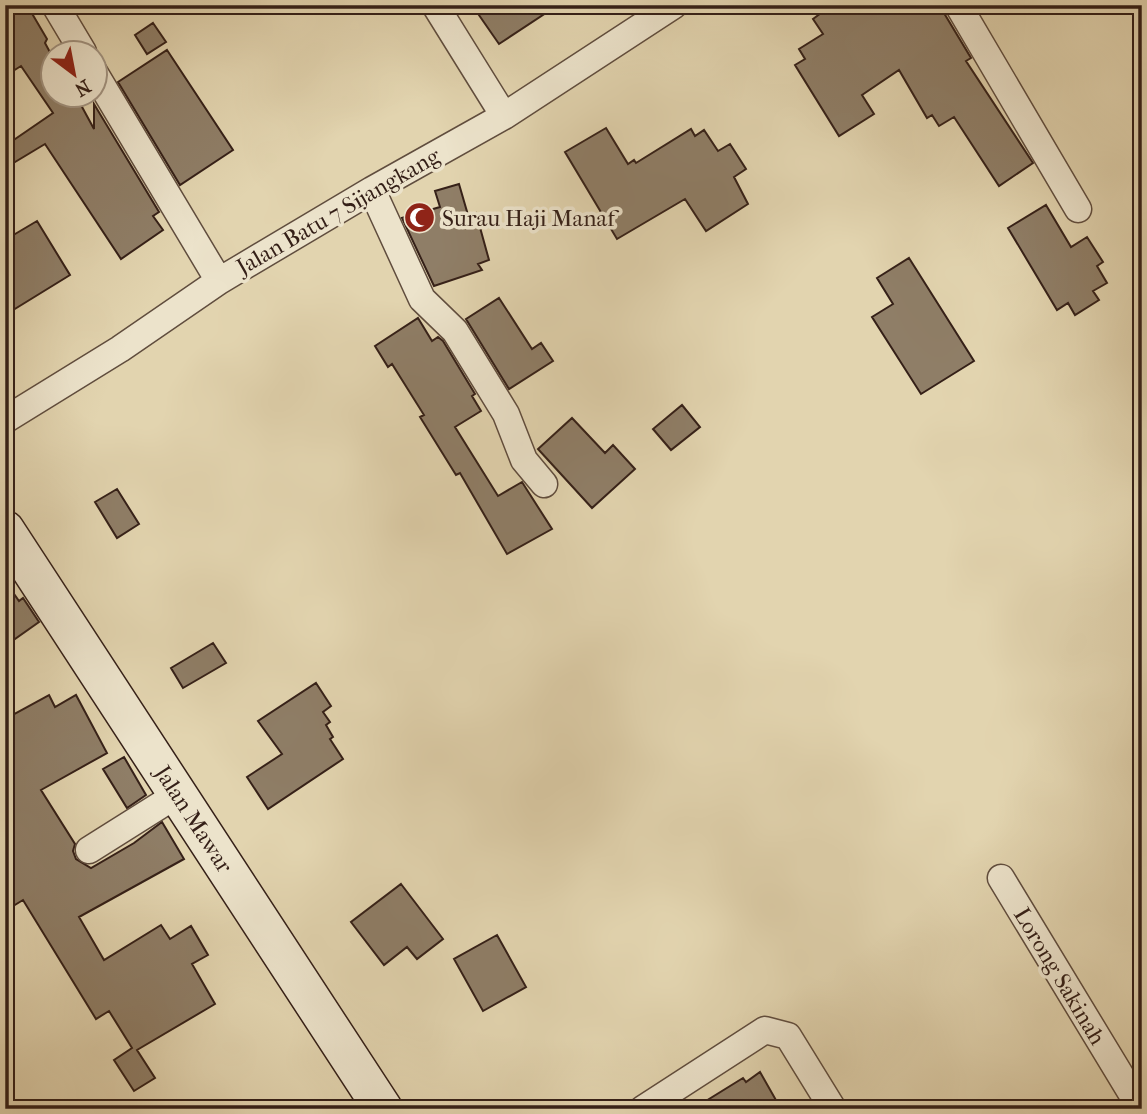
<svg xmlns="http://www.w3.org/2000/svg" width="1147" height="1114" font-family="'IM FELL French Canon',serif">
<style>
.building{fill:#8f7e67;stroke:#352018;stroke-width:2}
.lines{fill:none;stroke-linecap:round;stroke-linejoin:round}
.street-casing{stroke:#604d3e;stroke-width:29}
.secondary-casing{stroke:#352018;stroke-width:41}
.street{stroke:#ece3cb;stroke-width:26}
.secondary{stroke:#ece3cb;stroke-width:38}
.labels{text-anchor:middle;stroke-width:7;stroke-linejoin:round;paint-order:stroke}
.street-label{font-size:23px;fill:#352018;stroke:#ece3cb}
.poi-label{font-size:23px;fill:#352018;stroke:#ece3cb;text-anchor:start}
</style>
<rect width="100%" height="100%" fill="#e2d4af"/>
<filter id="stains"><feTurbulence type="fractalNoise" baseFrequency=".00286" numOctaves="4"/><feColorMatrix values="0 0 0 0 .2 0 0 0 0 .09 0 0 0 0 .02 0 0 0 .5 -.17"/></filter>
<radialGradient id="worn" r=".72"><stop offset=".6" stop-color="#630" stop-opacity="0"/><stop offset="1" stop-color="#630" stop-opacity=".3"/></radialGradient>
<!-- building -->
<path class="building" d="M5 5H27L47 39 45 43 52 56V94H75L94 129V104L159 212 153 216 163 230 121 259 45 144 5 168V146L53 113 21 66 5 76Z
M472 5H558L499 44Z
M832 5H942L944 13 971 58 966 61 1033 163 999 186 954 117 939 126 932 115 927 118 899 70 862 95 874 114 839 136 795 65 805 59 799 49 823 34 813 19Z
M153 23 166 42 147 54 135 35Z
M167 50 233 150 180 185 118 82Z
M606 128 628 164 634 160 636 163 691 129 695 136 704 130 718 151 730 144 746 169 734 177 748 204 706 231 685 199 617 239 565 152Z
M459 184 468 215 476 213 489 260 478 264 482 270 434 286 402 218 440 207 435 191Z
M1046 205 1071 247 1087 237 1103 262 1097 266 1107 283 1093 291 1099 300 1075 315 1068 303 1057 310 1008 228Z
M37 221 70 275 5 315V240Z
M909 258 974 361 921 394 872 317 893 304 877 278Z
M499 298 532 349 541 343 553 361 509 389 466 319Z
M418 318 432 341 438 337 443 341 475 394 472 396 481 411 455 427 498 496 522 482 552 529 507 554 460 473 456 475 420 417 424 415 392 364 388 367 375 346Z
M682 405 700 427 671 450 653 429Z
M572 418 605 453 613 445 635 469 592 508 538 449Z
M117 489 139 524 117 538 95 502Z
M5 581 19 601 23 598 39 622 5 646Z
M213 643 226 663 183 688 171 668Z
M316 683 331 706 323 712 330 722 326 725 333 737 330 739 343 759 268 809 247 777 282 754 258 721Z
M49 695 55 707 76 695 107 753 41 790 75 844 73 851 76 859 91 868 134 843 162 822 184 859 79 917 104 960 161 925 170 939 191 926 208 955 192 964 215 1004 137 1050 155 1078 134 1091 114 1060 132 1048 109 1011 96 1019 23 900 5 911V719Z
M124 757 146 795 127 808 103 769Z
M401 884 443 939 417 959 407 947 384 965 351 922Z
M497 935 526 987 483 1011 454 959Z
M760 1072 781 1109H693L743 1078 746 1082Z"/>
<g class="lines">
<defs>
<path id="street" d="M55 5 83 52
M435 5 504 116
M958 5 1078 209
M94 72 219 281
M372 190 422 299 455 331 506 414 524 460 544 484
M5 420 120 349 219 281 372 190 504 116 674 5
M89 850 178 794
M1001 878 1141 1109
M643 1109 765 1030 788 1036 833 1109"/>
<path id="secondary" d="M5 530 383 1109"/>
</defs>
<!-- street casing -->
<use href="#street" class="street-casing"/>
<!-- secondary casing -->
<use href="#secondary" class="secondary-casing"/>
<!-- street -->
<use href="#street" class="street"/>
<!-- secondary -->
<use href="#secondary" class="secondary"/>
</g>
<!-- icons -->
<defs>
<symbol id="mosque-disc" viewBox="-11 -11 22 22"><circle r="9.5" fill="#8f2418" stroke="#ece3cb"/><path d="M3.5-4.9A6 6 0 1 0 3.5 4.9A5 5 0 1 1 3.5-4.9Z" fill="#fff"/></symbol>
</defs>
<g fill-rule="evenodd">
<use href="#mosque-disc" x="402" y="200" width="35" height="35"/>
</g>
<g class="labels">
<!-- street labels -->
<g class="street-label">
<text transform="translate(338 211) rotate(-30)" y="8">Jalan Batu 7 Sijangkang</text>
<text transform="translate(194 819) rotate(57)" y="8">Jalan Mawar</text>
<text transform="translate(1060 976) rotate(59)" y="8">Lorong Sakinah</text>
</g>
<!-- poi labels -->
<g class="poi-label">
<text x="442" y="226">Surau Haji Manaf</text>
</g>
</g>
<!-- margin -->
<rect width="1147" height="1114" fill="none" stroke="#e2d4af" stroke-width="28"/>
<rect x="7" y="7" width="1133" height="1100" fill="none" stroke="#352018" stroke-width="3.5"/>
<rect x="14" y="14" width="1119" height="1086" fill="none" stroke="#352018" stroke-width="2"/>
<!-- north arrow -->
<g transform="translate(74 74) rotate(148)"><circle r="33" fill="#ece3cb" stroke="#a39583" stroke-width="2"/>
<path d="M0-5L12 26L0 18L-12 26Z" fill="#8f2418"/>
<text y="-10" font-size="19" font-weight="bold" text-anchor="middle" fill="#352018">N</text>
</g>
<rect width="100%" height="100%" filter="url(#stains)"/>
<rect width="100%" height="100%" fill="url(#worn)"/>
</svg>
